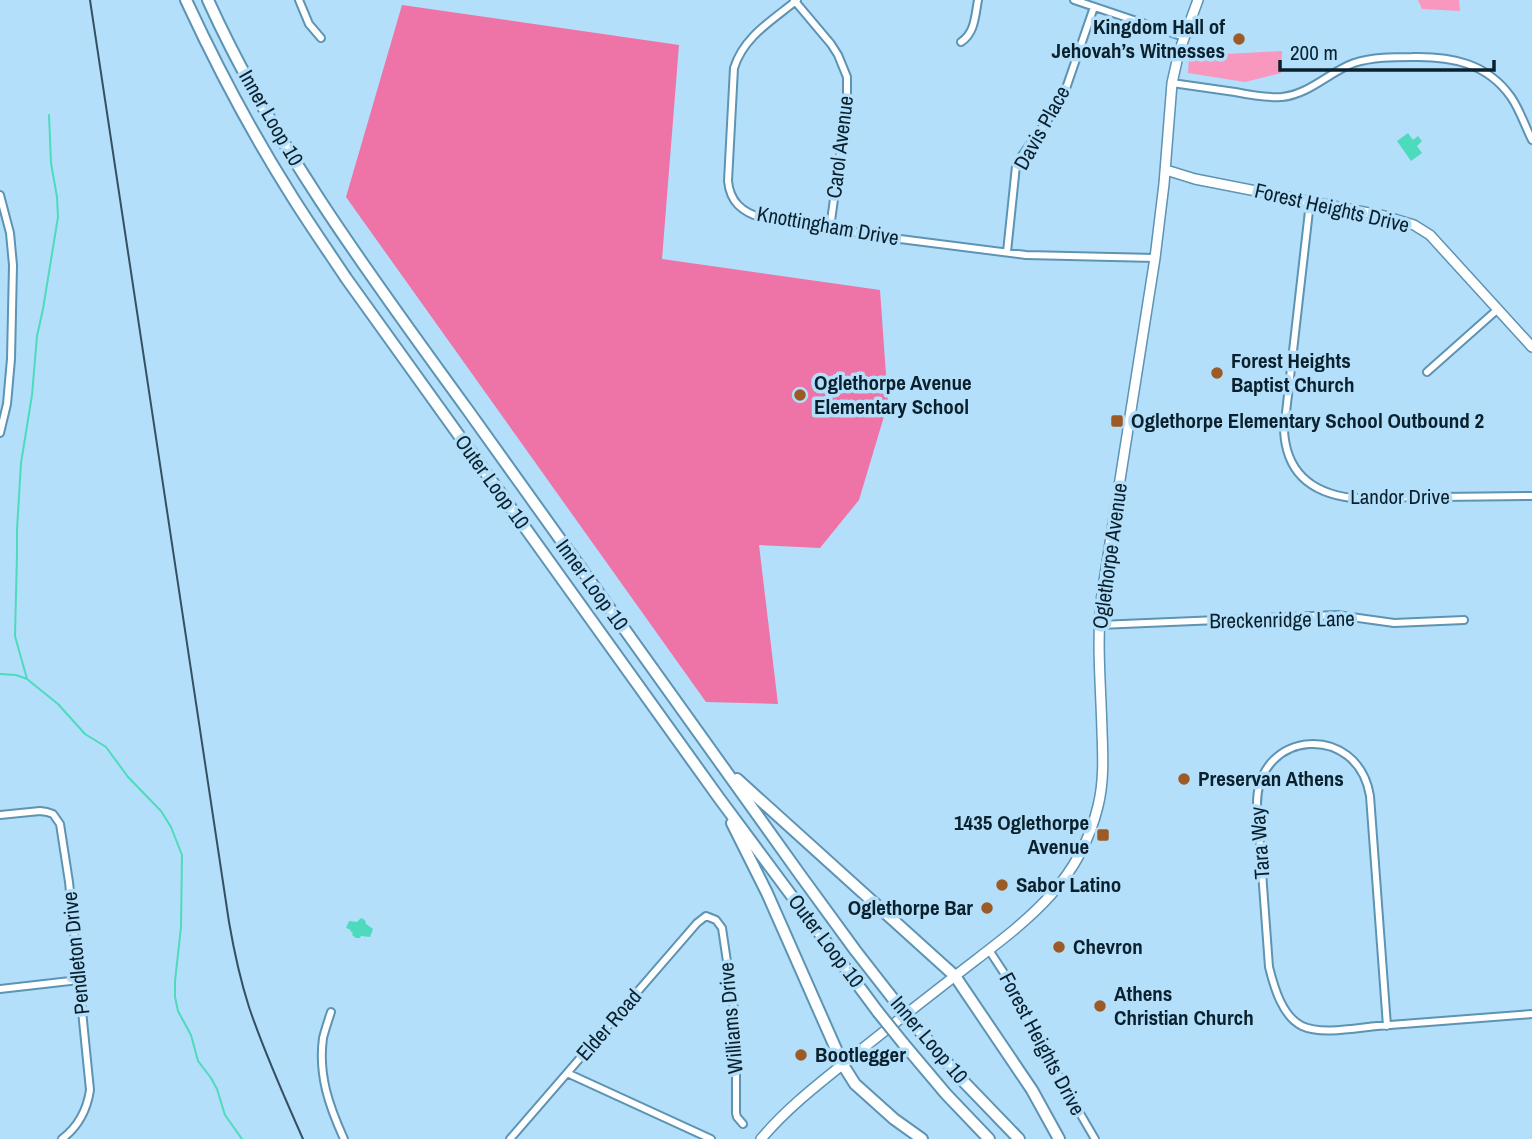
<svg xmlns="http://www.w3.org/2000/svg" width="1532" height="1139" font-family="'Archivo Narrow',sans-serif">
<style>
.green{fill:#f998be}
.forest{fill:#ee73a7}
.water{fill:#4edabc}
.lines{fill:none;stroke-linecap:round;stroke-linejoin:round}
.stream{stroke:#4edabc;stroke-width:2}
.street-casing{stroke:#5d93b3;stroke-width:10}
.secondary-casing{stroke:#5d93b3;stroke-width:12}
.highway-casing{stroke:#5d93b3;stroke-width:14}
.street{stroke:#fff;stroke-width:6}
.secondary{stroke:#fff;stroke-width:9}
.highway{stroke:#fff;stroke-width:10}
.rail{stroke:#355161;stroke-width:2}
.highway-bridge-casing{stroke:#5d93b3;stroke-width:14;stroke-linecap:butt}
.highway-bridge{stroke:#fff;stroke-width:10}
.poi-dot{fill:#9c5a27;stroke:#b3dffa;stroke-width:2.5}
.labels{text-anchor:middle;stroke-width:7;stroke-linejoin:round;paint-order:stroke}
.poi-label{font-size:21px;font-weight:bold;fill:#0a212d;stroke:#b3dffa;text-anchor:start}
.street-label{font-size:21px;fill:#0a212d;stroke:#b3dffa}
</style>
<rect width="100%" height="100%" fill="#b3dffa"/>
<!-- green -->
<path class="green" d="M1418 0H1459L1460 11 1422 9Z
M1282 51 1281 73 1245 82 1188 73 1189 56Z"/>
<!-- forest -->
<path class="forest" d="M402 5 679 45 662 259 880 290 888 403 859 500 820 548 759 545 778 704 706 702 346 197Z"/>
<!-- water -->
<path class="water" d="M1408 133 1413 140 1418 136 1422 141 1417 146 1422 153 1411 161 1397 141Z
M361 918 365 920 366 924 373 929 370 937 361 936 360 938H356L352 935 353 933 350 931 351 930 346 928 349 921 357 922Z"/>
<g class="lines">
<!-- stream -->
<path class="stream" d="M0 674 16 675 27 679 58 704 85 734 106 747 128 777 161 811 171 827 182 855 181 927 175 981V997L178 1011 191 1035 198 1061 211 1078 217 1089 225 1115 242 1139
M27 679 15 636 17 554V530L21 463 32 395 37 336 43 309 58 217 57 197 51 163 49 115"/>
<defs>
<path id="street" d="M299 0 309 24 321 38
M794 0 831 44 838 55 847 77V104L830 228
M797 0C773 20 744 36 734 68L728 181C730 202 742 212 762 218L900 239 1026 255 1155 258
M1074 0 1184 37
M961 42C975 33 975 16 978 0
M1172 83C1193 86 1214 89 1235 92 1250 95 1266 98 1282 97 1310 94 1329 72 1354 63 1373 57 1393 57 1412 57 1451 56 1487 63 1511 97 1520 110 1525 126 1532 140
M0 195 10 233 13 265 11 359 7 404 0 433
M1310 202 1284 430C1286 472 1311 493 1352 498L1532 496
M1007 252 1016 166 1018 161 1062 100 1094 7
M1427 372 1498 309
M1099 625 1337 615 1394 623 1464 620
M0 815 40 811 47 812 53 814 60 824 69 882 90 1090C87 1110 79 1126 62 1139
M989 950 1004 973 1064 1086 1095 1139
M0 989 79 980
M331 1012C328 1021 325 1030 323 1038 318 1075 329 1106 344 1139
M1387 1026 1370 796C1358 722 1257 729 1257 804L1269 967C1274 987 1282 1016 1302 1026 1321 1035 1356 1028 1377 1026 1429 1022 1480 1018 1532 1014
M567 1073 711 1139
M510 1139 697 923 706 916 716 920 722 928 736 1022V1113L737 1117 743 1124"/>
<path id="secondary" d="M1166 170 1195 179 1384 216 1414 225 1430 235 1532 347
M761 1139C786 1109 817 1085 847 1061 883 1032 919 1004 955 976 1019 926 1078 889 1098 806 1104 782 1103 757 1102 732 1101 686 1096 640 1102 594L1155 258 1164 184 1172 83 1179 52 1198 0"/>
<path id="highway" d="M186 0C217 67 253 135 293 198 310 225 328 251 346 278L719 798 878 1012
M208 0C275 148 372 278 467 409 578 565 689 721 801 876L855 950 894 1000
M737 779 955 976 1032 1090 1059 1139
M732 823 767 893 843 1065 855 1084 894 1119 922 1139
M918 1029 964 1082 1019 1139
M903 1043 946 1094 989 1139"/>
</defs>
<!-- street casing -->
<use href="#street" class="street-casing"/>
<!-- secondary casing -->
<use href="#secondary" class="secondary-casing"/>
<!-- highway casing -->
<use href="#highway" class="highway-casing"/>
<!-- street -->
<use href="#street" class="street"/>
<!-- secondary -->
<use href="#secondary" class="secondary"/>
<!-- highway -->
<use href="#highway" class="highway"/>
<!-- rail -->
<path class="rail" d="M90 0 229 922C234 951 240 979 249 1007 264 1052 284 1096 303 1139"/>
<defs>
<path id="highway-bridge" d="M894 1000 918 1029
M878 1012 903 1043"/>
</defs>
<!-- highway-bridge casing -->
<use href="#highway-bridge" class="highway-bridge-casing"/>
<!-- highway-bridge -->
<use href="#highway-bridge" class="highway-bridge"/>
</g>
<!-- markers -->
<g class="poi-dot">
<circle cx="1239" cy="39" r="7"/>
<circle cx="1217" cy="373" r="7"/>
<circle cx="800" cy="395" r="7"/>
<rect x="1110" y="414" width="14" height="14" rx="3.5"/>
<circle cx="1184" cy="779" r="7"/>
<rect x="1096" y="828" width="14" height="14" rx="3.5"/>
<circle cx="1002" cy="885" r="7"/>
<circle cx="987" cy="908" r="7"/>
<circle cx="1059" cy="947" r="7"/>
<circle cx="1100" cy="1006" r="7"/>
<circle cx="801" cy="1055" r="7"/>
</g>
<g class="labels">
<!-- poi labels -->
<g class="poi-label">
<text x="1225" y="34" text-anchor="end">Kingdom Hall of<tspan x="1225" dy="24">Jehovah’s Witnesses</tspan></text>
<text x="1231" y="368">Forest Heights<tspan x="1231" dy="24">Baptist Church</tspan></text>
<text x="814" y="390">Oglethorpe Avenue<tspan x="814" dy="24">Elementary School</tspan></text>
<text x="1131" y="428">Oglethorpe Elementary School Outbound 2</text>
<text x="1198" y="786">Preservan Athens</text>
<text x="1089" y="830" text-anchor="end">1435 Oglethorpe<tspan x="1089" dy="24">Avenue</tspan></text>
<text x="1016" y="892">Sabor Latino</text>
<text x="973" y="915" text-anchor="end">Oglethorpe Bar</text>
<text x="1073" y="954">Chevron</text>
<text x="1114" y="1001">Athens<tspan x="1114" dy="24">Christian Church</tspan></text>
<text x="815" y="1062">Bootlegger</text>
</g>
<!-- street labels -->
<g class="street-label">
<text transform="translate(271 118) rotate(60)" y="7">Inner Loop 10</text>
<text transform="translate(1042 128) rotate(-61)" y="7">Davis Place</text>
<text transform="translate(840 147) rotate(-83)" y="7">Carol Avenue</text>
<text transform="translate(1332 208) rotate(13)" y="7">Forest Heights Drive</text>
<text transform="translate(828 226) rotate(10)" y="7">Knottingham Drive</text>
<text transform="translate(492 482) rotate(54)" y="7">Outer Loop 10</text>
<text x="1400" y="504">Landor Drive</text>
<text transform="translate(1110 556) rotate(-82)" y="7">Oglethorpe Avenue</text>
<text transform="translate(592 585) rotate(54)" y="7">Inner Loop 10</text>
<text transform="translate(1282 620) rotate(-1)" y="7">Breckenridge Lane</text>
<text transform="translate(1260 843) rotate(-94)" y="7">Tara Way</text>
<text transform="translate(826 941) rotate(53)" y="7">Outer Loop 10</text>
<text transform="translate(76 953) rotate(-96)" y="7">Pendleton Drive</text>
<text transform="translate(731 1018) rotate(-95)" y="7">Williams Drive</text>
<text transform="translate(609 1025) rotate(-49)" y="7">Elder Road</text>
<text transform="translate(929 1040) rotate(50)" y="7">Inner Loop 10</text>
<text transform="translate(1042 1044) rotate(62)" y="7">Forest Heights Drive</text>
</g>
</g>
<!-- scale -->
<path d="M1280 60v10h214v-10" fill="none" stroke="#0a212d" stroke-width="3.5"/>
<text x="1290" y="60" font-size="21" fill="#0a212d" stroke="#b3dffa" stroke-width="5" paint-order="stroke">200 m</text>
</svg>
